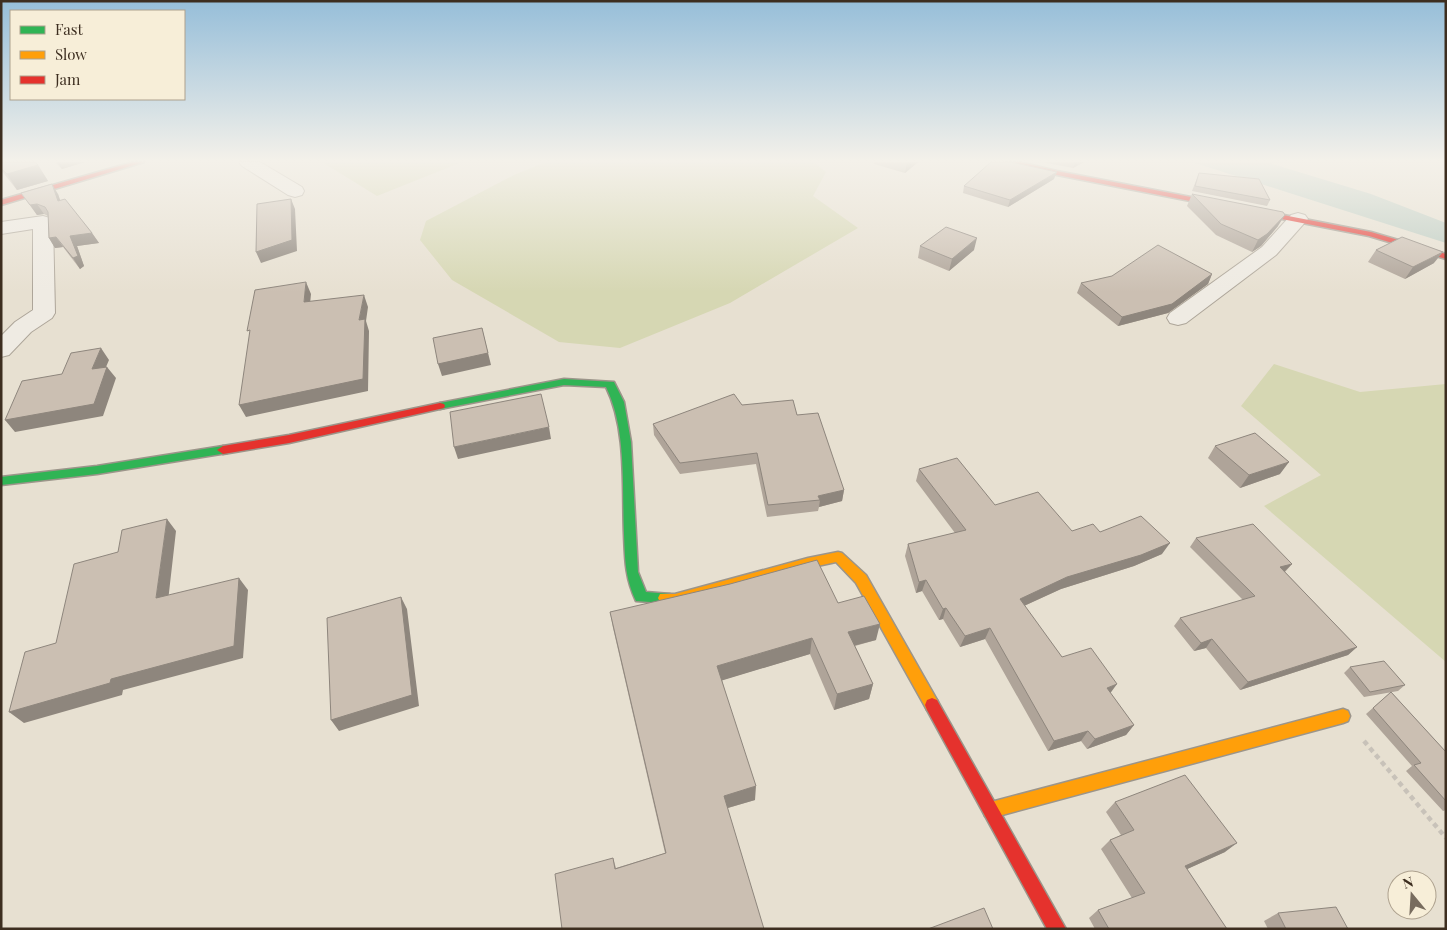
<svg xmlns="http://www.w3.org/2000/svg" width="1447" height="930" font-family="'Playfair Display',serif">
<style>
.green{fill:#d6d7b3}
.water{fill:#bcccc2}
.lines{fill:none;stroke-linecap:round;stroke-linejoin:round}
.street-casing{stroke:#ada599;stroke-width:2}
.fast-casing{stroke:#9c958a;stroke-width:3}
.slow-casing{stroke:#9c958a;stroke-width:3}
.jam-casing{stroke:#9c958a;stroke-width:3}
.path{stroke:#c8c2b9;stroke-width:4.5;stroke-dasharray:5 4;stroke-linecap:butt}
.street{fill:#efebe3;fill-rule:evenodd}
.fast{fill:#30b455;fill-rule:evenodd}
.slow{fill:#ff9f0a;fill-rule:evenodd}
.jam{fill:#e5322d;fill-rule:evenodd}
.wall{fill:#afa499}
.shaded-wall{fill:#8e867d}
.building{fill:#cbbfb2;stroke:#8e867d}
</style>
<rect width="100%" height="100%" fill="#e7e0d1"/>
<!-- green -->
<path class="green" d="M322 162H462L377 196Z
M546 162H814L826 172 813 196 858 228 730 303 620 348 559 342 452 280 420 240 426 221 514 175Z
M1274 364 1360 392 1446 384V662L1264 506 1321 475 1241 406Z"/>
<!-- water -->
<path class="water" d="M1192 162H1266L1371 194 1446 223V243Z"/>
<g class="lines">
<defs>
<path id="street" d="M239 162H260L302 187 304 191 302 195 295 197 288 195 242 166Z
M1298 213 1305 215 1308 219 1276 255 1186 323 1178 325 1170 323 1167 318 1170 313 1262 247 1291 215Z
M43 216 50 218 53 222 55 313 52 318 31 332 9 355 1 357V336L15 322 33 310V229L1 234V222Z"/>
<path id="fast" d="M564 379 614 382 624 402 631 442 638 572 646 592 670 594 672 598 670 602 665 603 636 601C625 578 625 559 624 534 622 488 627 429 606 387L564 385 440 409 435 406 440 403Z
M223 446 227 447 229 450 227 453 97 474 1 485V477L97 466Z"/>
<path id="slow" d="M838 552 842 553 866 575 937 700 939 705 937 710 932 712 927 710 856 583 836 562 808 568 675 604 660 602 658 598 660 594H675L808 558Z
M1343 709 1348 711 1350 716 1348 721 1343 723 991 818 985 816 983 810 985 804 991 802Z"/>
<path id="jam" d="M133 162H144L1 205V200Z
M1007 162H1019L1057 171 1371 232 1446 254V259L1369 236 1057 175Z
M440 403 444 404 445 406 444 408 289 443 223 454 217 450 223 446 289 435Z
M932 698 937 700 1066 929H1047L927 710 925 705 927 700Z"/>
</defs>
<!-- street casing -->
<use href="#street" class="street-casing"/>
<!-- fast casing -->
<use href="#fast" class="fast-casing"/>
<!-- slow casing -->
<use href="#slow" class="slow-casing"/>
<!-- jam casing -->
<use href="#jam" class="jam-casing"/>
<!-- path -->
<path class="path" d="M1364 741 1446 838"/>
<!-- street -->
<use href="#street" class="street"/>
<!-- fast -->
<use href="#fast" class="fast"/>
<!-- slow -->
<use href="#slow" class="slow"/>
<!-- jam -->
<use href="#jam" class="jam"/>
</g>
<!-- wall -->
<path class="wall" d="M1 162 38 165 48 181 17 190 1 170Z
M55 162H85L62 169Z
M874 162H918L905 173 874 164Z
M1041 162H1084L1073 168Z
M1199 173 1270 200 1267 206 1192 191Z
M1054 179 1008 207 963 193 964 186Z
M21 193 58 194 60 201 92 233 99 243 77 246 84 266 80 269 63 247 55 248 49 238 48 216 44 214 37 215Z
M1192 194 1278 226 1261 246 1252 252 1216 235 1187 206Z
M920 246 974 250 949 271 918 258Z
M1376 250 1434 263 1405 279 1368 262Z
M1212 274 1208 284 1168 313 1118 326 1077 293 1081 283Z
M742 405 797 415 844 490 842 501 819 507 818 511 767 517 756 464 680 474 654 435 653 424Z
M1215 446 1280 474 1240 488 1208 458Z
M919 469 995 505 1072 531 1100 532 1162 554 1134 566 1061 589 1024 606 1062 657 1110 693 1134 725 1126 735 1087 749 1081 741 1048 751 985 639 960 647 943 619 939 620 922 591 916 593 905 556 908 544 955 533 916 481Z
M1196 538 1292 564 1285 572 1357 647 1348 655 1240 690 1206 648 1194 651 1174 626 1180 618 1243 600 1190 547Z
M838 603 876 640 855 646 873 684 869 699 834 710 810 654 722 680 755 800 728 808 562 929 613 858 616 868 665 853 613 628 610 612Z
M1350 667 1405 685 1398 691 1364 697 1344 673Z
M1391 692 1446 752V810L1443 811 1406 771 1412 766 1366 714Z
M1115 802 1225 852 1187 869 1227 929H1095L1089 918 1098 910 1132 898 1101 849 1110 840 1121 835 1106 812Z
M1278 913 1348 929H1268L1264 921Z"/>
<!-- shaded-wall -->
<path class="shaded-wall" d="M57 162H85L62 169Z
M907 162H918L905 173Z
M1075 162H1084L1073 168Z
M38 165 48 181 17 190 7 174Z
M1057 172 1054 179 1008 207 1010 200Z
M52 184 58 194 64 211 58 201Z
M291 199 295 209 297 251 261 263 256 252Z
M37 204 44 214 37 215 30 205Z
M1285 215 1278 226 1261 246 1252 252 1258 240Z
M92 233 99 243 77 246 84 266 80 269 73 258 70 236Z
M56 237 63 247 55 248 49 238Z
M977 238 974 250 949 271 952 259Z
M1443 252 1434 263 1405 279 1413 267Z
M1212 274 1208 284 1168 313 1118 326 1122 317Z
M306 282 311 294 309 314 304 302Z
M364 295 368 307 366 321 369 331 368 391 246 417 239 405 359 320Z
M482 328 491 365 442 376 438 364Z
M101 348 109 360 100 381 92 369Z
M107 367 116 378 103 416 15 432 5 420Z
M549 427 551 439 458 459 454 447Z
M1289 462 1280 474 1240 488 1249 475Z
M844 490 842 501 819 507 820 500 818 496Z
M167 519 176 531 167 610 156 598Z
M1170 543 1162 554 1134 566 1061 589 1015 610 1020 599 1067 577Z
M1292 564 1284 572 1280 567Z
M239 578 248 590 243 658 123 690 122 695 24 723 9 712 111 679Z
M926 580 922 591 916 593 919 582Z
M401 597 407 609 419 706 339 731 331 720Z
M946 608 943 619 939 620 943 609Z
M880 624 876 640 845 648 848 632Z
M990 628 985 639 960 647 965 636Z
M812 638 810 654 717 682V666Z
M1212 639 1206 648 1194 651 1201 643Z
M1357 647 1348 655 1240 690 1248 682Z
M873 684 869 699 834 710 837 694Z
M1117 684 1109 695 1107 688Z
M1134 725 1126 735 1087 749 1095 739Z
M1088 731 1081 741 1048 751 1054 741Z
M756 786 755 800 724 809V796Z
M1237 843 1225 852 1174 875 1185 866Z"/>
<!-- building -->
<path class="building" d="M1 162H35L38 165 7 174 1 168Z
M991 162H1010L1057 172 1010 200 964 186Z
M1199 173 1259 179 1270 200 1195 186Z
M52 184 58 201 65 199 92 233 70 236 78 256 73 258 56 237 49 238 48 212 45 207 37 204 30 205 21 193Z
M1192 194 1283 212 1285 215 1267 234 1258 240 1221 224Z
M291 199 292 240 256 252 257 204Z
M946 227 977 238 952 259 920 246Z
M1402 237 1443 252 1413 267 1376 250Z
M1158 245 1212 274 1172 304 1122 317 1081 283 1112 276Z
M306 282 304 302 364 295 359 320 365 319 363 379 239 405 250 330 247 331 255 290Z
M482 328 488 353 438 364 433 338Z
M101 348 92 369 107 367 94 404 5 420 22 381 62 374 71 353Z
M541 394 549 427 454 447 450 412Z
M734 394 742 405 793 400 797 415 818 413 844 490 818 496 820 500 768 505 757 453 680 463 653 424Z
M1255 433 1289 462 1249 475 1215 446Z
M957 458 995 505 1038 492 1072 531 1093 524 1100 532 1141 516 1170 543 1141 555 1067 577 1020 599 1062 657 1091 648 1117 684 1107 688 1134 725 1095 739 1088 731 1054 741 990 628 965 636 946 608 943 609 926 580 919 582 908 544 966 530 919 469Z
M167 519 156 598 239 578 234 646 111 679 110 683 9 712 25 652 56 643 74 564 118 552 122 530Z
M1253 524 1292 564 1280 567 1357 647 1248 682 1212 639 1201 643 1180 618 1255 596 1196 538Z
M817 560 838 603 864 596 880 624 848 632 873 684 837 694 812 638 717 666 756 786 724 796 764 929H562L555 874 613 858 615 869 666 853 610 612 730 584Z
M401 597 412 695 331 720 327 618Z
M1384 661 1405 685 1370 692 1350 667Z
M1391 692 1446 752V801L1414 765 1421 763 1373 708Z
M1185 775 1237 843 1185 866 1227 929H1109L1098 910 1145 893 1110 840 1134 830 1115 802Z
M1336 907 1348 929H1286L1278 913Z
M984 908 993 929H928Z"/>
<!-- sky -->
<linearGradient id="sky" x2="0" y2="1"><stop stop-color="#96bed9"/><stop offset="0.55" stop-color="#f4f1ea"/><stop offset="1" stop-color="#f4f1ea" stop-opacity="0"/></linearGradient>
<rect width="1447" height="292" fill="url(#sky)"/>
<!-- border -->
<rect width="1447" height="930" fill="none" stroke="#3d2e20" stroke-width="5"/>
<!-- legend -->
<rect x="10" y="10" width="175" height="90" fill="#f7eed8" stroke="#ada18e"/>
<rect x="20" y="26" width="25" height="8" fill="#30b455" stroke="#ada18e"/>
<text x="55" y="35" font-size="15" fill="#3d2e20">Fast</text>
<rect x="20" y="51" width="25" height="8" fill="#ff9f0a" stroke="#ada18e"/>
<text x="55" y="60" font-size="15" fill="#3d2e20">Slow</text>
<rect x="20" y="76" width="25" height="8" fill="#e5322d" stroke="#ada18e"/>
<text x="55" y="85" font-size="15" fill="#3d2e20">Jam</text>
<!-- north arrow -->
<g transform="translate(1412 895) rotate(342)"><circle r="24" fill="#f7eed8" stroke="#ada18e"/>
<path d="M0-4L9 19L0 12L-9 19Z" fill="#786c5e"/>
<text y="-8" font-size="14" font-weight="bold" text-anchor="middle" fill="#3d2e20">N</text>
</g>
</svg>
